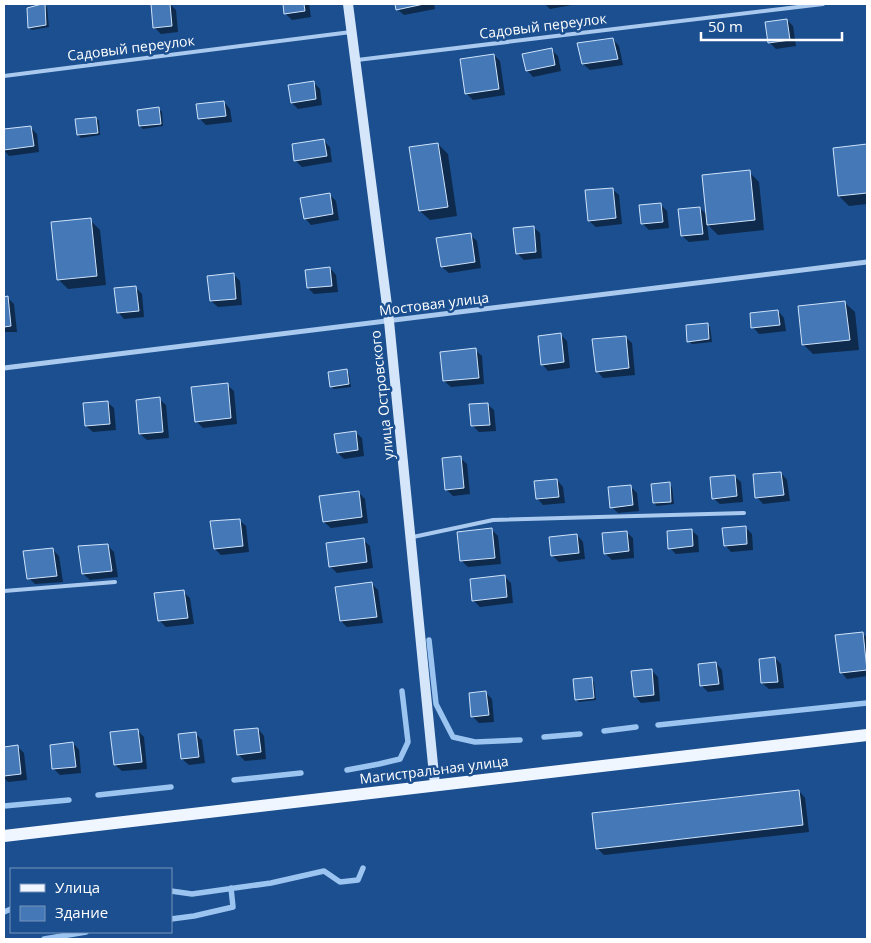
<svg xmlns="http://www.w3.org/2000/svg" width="871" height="943" font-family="'Open Sans',sans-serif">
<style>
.shadow{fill:#0007}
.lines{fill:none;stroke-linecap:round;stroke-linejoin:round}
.stream{stroke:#9cc4f0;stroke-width:5.5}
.building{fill:#4478b7;stroke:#cfe3fa}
.lane{stroke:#a9c9ee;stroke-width:4}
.street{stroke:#a9c9ee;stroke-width:5}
.secondary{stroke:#d6e6fa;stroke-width:10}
.primary{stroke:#f0f6ff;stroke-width:12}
.labels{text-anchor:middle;stroke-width:5;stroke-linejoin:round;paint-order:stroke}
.street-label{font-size:14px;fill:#fff;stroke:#1b4f8f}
</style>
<rect width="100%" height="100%" fill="#1b4f8f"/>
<!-- shadow -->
<path class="shadow" d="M170 4 176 10 178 32 161 34 154 27Z
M284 4H309L311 17 292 20 285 13Z
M396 4H434L435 9 404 15 397 9Z
M545 4H572V5L550 9Z
M44 5 47 7 49 27 32 30 29 27Z
M787 20 793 26 796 46 776 49 769 42Z
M613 39 619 46 623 65 590 70 583 64Z
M551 49 558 56 561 71 533 77 527 70Z
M494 55 500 61 505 95 473 100 466 93Z
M313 82 320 89 322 105 298 109 292 103Z
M224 102 230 109 232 122 206 125 199 118Z
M159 109 162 112 163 126 143 129 140 126Z
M96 118 99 121 100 135 81 138 78 135Z
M31 128 37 134 39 152 9 156 4 150V131Z
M324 141 330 147 332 162 302 167 296 161Z
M438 144 448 154 457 216 430 220 420 211Z
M867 145V204L849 206 839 196 834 149Z
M749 172 759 182 764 230 718 235 707 224 709 240 689 242 682 236 700 208 708 216Z
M612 189 619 195 622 224 596 227 589 221Z
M329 194 336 201 339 220 311 225 305 218Z
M660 204 667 211 669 228 649 230 643 224Z
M90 220 100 230 106 285 68 289 58 279Z
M533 227 540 233 542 258 524 260 517 253Z
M470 235 477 241 481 268 449 273 442 267 438 240Z
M330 268 336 275 338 292 314 294 308 288Z
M233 274 240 281 242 305 218 307 211 301Z
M135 287 142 294 144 317 124 319 118 312Z
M4 298H8L14 304 17 332H4Z
M845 303 855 312 859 350 813 354 803 344Z
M778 311 784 318 786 331 759 334 753 327Z
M707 324 710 327 712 342 692 344 689 341Z
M561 335 567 341 570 368 548 371 542 364Z
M625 337 632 343 635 375 603 378 597 371Z
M475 350 482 356 484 384 451 387 444 381Z
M346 371 349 374 351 387 334 389 331 386Z
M227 385 234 391 237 424 203 428 196 421Z
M159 399 166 405 169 438 147 440 140 434 137 401Z
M107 402 114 408 116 430 93 432 86 426Z
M487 404 494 410 496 431 479 432 473 426 471 405Z
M355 432 362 438 364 456 344 459 338 453Z
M460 458 467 464 470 494 453 496 446 489Z
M781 473 787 480 790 501 763 504 757 497Z
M734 476 741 482 743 502 720 504 713 498Z
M557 480 563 487 565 503 543 505 537 498Z
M669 484 672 487 674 504 657 506 654 503Z
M631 487 637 493 639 511 618 513 612 507Z
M358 492 365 499 368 523 331 528 324 522 321 498Z
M239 520 246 526 249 552 221 555 215 549Z
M745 527 752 534 753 550 731 552 725 545Z
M492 530 498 536 501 564 468 567 461 560Z
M691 530 698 536 699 552 676 554 670 548Z
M626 532 633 538 634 558 612 560 605 553Z
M577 535 583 542 585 559 559 562 552 555Z
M363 540 370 546 373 568 337 573 331 567Z
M107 545 114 552 118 577 90 580 83 574Z
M53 550 59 556 63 582 35 584 29 578Z
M505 577 511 583 513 603 480 607 473 600Z
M372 584 378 590 383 623 347 627 341 621Z
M183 592 190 598 194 624 166 627 159 620Z
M862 633 867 638V676L847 679 841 672Z
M775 658 781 664 784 688 769 689 762 683 760 660Z
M716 663 722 670 724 690 708 692 701 685Z
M651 670 658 677 660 701 641 703 635 696Z
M591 679 594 682 596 700 579 702 576 699Z
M485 692 492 699 494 722 479 723 473 717 470 694Z
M258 729 264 736 266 759 245 761 238 754Z
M138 731 144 737 147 769 122 771 115 765 112 733Z
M196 734 202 740 205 763 189 765 182 759Z
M73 743 79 750 81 773 60 775 54 769 51 746Z
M17 746 24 753 27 780 8 782 4 778V748Z
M799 791 805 798 809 832 604 855 597 848Z"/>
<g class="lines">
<!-- stream -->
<path class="stream" d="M429 640 436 704 453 737 475 742 520 740
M658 725 867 703
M604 731 636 727
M544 737 580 734
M347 770 379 764 400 759 408 742 402 691
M234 780 301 773
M98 795 171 787
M4 806 69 800
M171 891 192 894 271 883 324 871 340 882 358 880 363 868
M4 912 11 909
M171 919 194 916 233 907 231 888
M44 939 86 932"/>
</g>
<!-- building -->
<path class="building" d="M42 4H45L46 25 28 28 27 8Z
M151 4H170L172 26 153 28Z
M283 4H304L305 11 284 14Z
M395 4H424L396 10Z
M787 19 790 40 768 43 765 22Z
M613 38 618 59 582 64 577 43Z
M552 48 555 65 526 71 522 54Z
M494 54 499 89 465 94 460 59Z
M314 81 316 99 291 103 288 85Z
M224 101 226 116 198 119 196 104Z
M159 107 161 124 139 126 137 110Z
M96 117 98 133 77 135 75 119Z
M31 126 34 146 4 150V129Z
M324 139 327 156 294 161 292 144Z
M438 143 448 207 419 211 409 147Z
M867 144V193L838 196 833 148Z
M750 170 755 220 707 225 702 175Z
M613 188 616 218 588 221 585 190Z
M330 193 333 214 304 219 300 198Z
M661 203 663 222 641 224 639 205Z
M700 207 703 234 681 236 678 209Z
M91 218 97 276 57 280 51 222Z
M534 226 536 252 516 254 513 228Z
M471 233 475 262 441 267 436 238Z
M330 267 332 286 307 288 305 270Z
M234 273 236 299 210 301 207 276Z
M136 286 139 311 117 313 114 288Z
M8 296 11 326 4 327V297Z
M845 301 850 340 802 345 798 306Z
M778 310 780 325 751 328 750 313Z
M708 323 709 339 687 342 686 325Z
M561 333 564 362 541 365 538 336Z
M626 336 629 368 596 372 592 339Z
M476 348 479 378 443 381 440 352Z
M347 369 349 384 330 387 328 372Z
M228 383 231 418 195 422 191 387Z
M160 397 163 432 139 434 136 400Z
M108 401 110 424 85 426 83 403Z
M488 403 490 425 471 426 469 404Z
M356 431 358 450 337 453 334 434Z
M461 456 464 488 445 490 442 458Z
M781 472 784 495 755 498 753 474Z
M735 475 737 496 712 499 710 477Z
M557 479 559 497 536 499 534 481Z
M670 482 671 502 653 503 651 484Z
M631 485 633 505 610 508 608 487Z
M359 491 362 517 323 522 319 496Z
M240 519 243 546 214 549 210 521Z
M746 526 747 544 724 546 722 528Z
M492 528 495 558 460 561 457 532Z
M692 529 693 546 668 549 667 531Z
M627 531 629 551 604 554 602 533Z
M577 534 579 553 551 556 549 537Z
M364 538 367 562 329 567 326 543Z
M108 544 112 571 82 574 78 546Z
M53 548 57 576 27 579 23 551Z
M505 575 507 597 472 601 470 579Z
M372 582 377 617 340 621 335 587Z
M184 590 188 618 158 621 154 593Z
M863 632 867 670 840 673 835 635Z
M775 657 778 682 761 683 759 659Z
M716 662 719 684 700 686 698 664Z
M652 669 654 695 634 697 631 671Z
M592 677 594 698 575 700 573 679Z
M486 691 489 715 471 717 469 693Z
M258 728 261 752 237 755 234 730Z
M138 729 142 762 114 765 110 732Z
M196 732 199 757 181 759 178 734Z
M73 742 76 767 52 769 50 745Z
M18 745 21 774 4 776V747Z
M799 790 803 825 596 849 592 813Z"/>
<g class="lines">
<!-- lane -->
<path class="lane" d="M357 60 823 4
M4 76 351 32
M413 537 493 520 744 513
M4 591 115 582"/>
<!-- street -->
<path class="street" d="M4 368 867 262"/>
<!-- secondary -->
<path class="secondary" d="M348 4 389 321 435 785"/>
<!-- primary -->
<path class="primary" d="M4 836 867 735"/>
</g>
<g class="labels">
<!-- street labels -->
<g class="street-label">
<text transform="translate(543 26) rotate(-7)" y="5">Садовый переулок</text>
<text transform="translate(131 48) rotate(-7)" y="5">Садовый переулок</text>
<text transform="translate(434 304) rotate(-7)" y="5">Мостовая улица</text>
<text transform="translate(382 395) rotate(-96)" y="5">улица Островского</text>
<text transform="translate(434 770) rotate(-7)" y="5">Магистральная улица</text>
</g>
</g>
<!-- border -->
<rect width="871" height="943" fill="none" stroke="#ffffff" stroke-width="10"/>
<!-- legend -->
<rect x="10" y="868" width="162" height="65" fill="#1b4f8f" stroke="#7695bc"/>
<rect x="20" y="884" width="25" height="8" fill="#f0f6ff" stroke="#7695bc"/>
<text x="55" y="893" font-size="15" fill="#ffffff">Улица</text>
<rect x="20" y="906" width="25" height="15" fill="#4478b7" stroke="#7695bc"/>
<text x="55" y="918" font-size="15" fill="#ffffff">Здание</text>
<!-- scale -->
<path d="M701 32v8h141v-8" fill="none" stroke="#ffffff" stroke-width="2.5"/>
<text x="708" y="32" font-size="15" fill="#ffffff" stroke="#1b4f8f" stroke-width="4" paint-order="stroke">50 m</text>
</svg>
